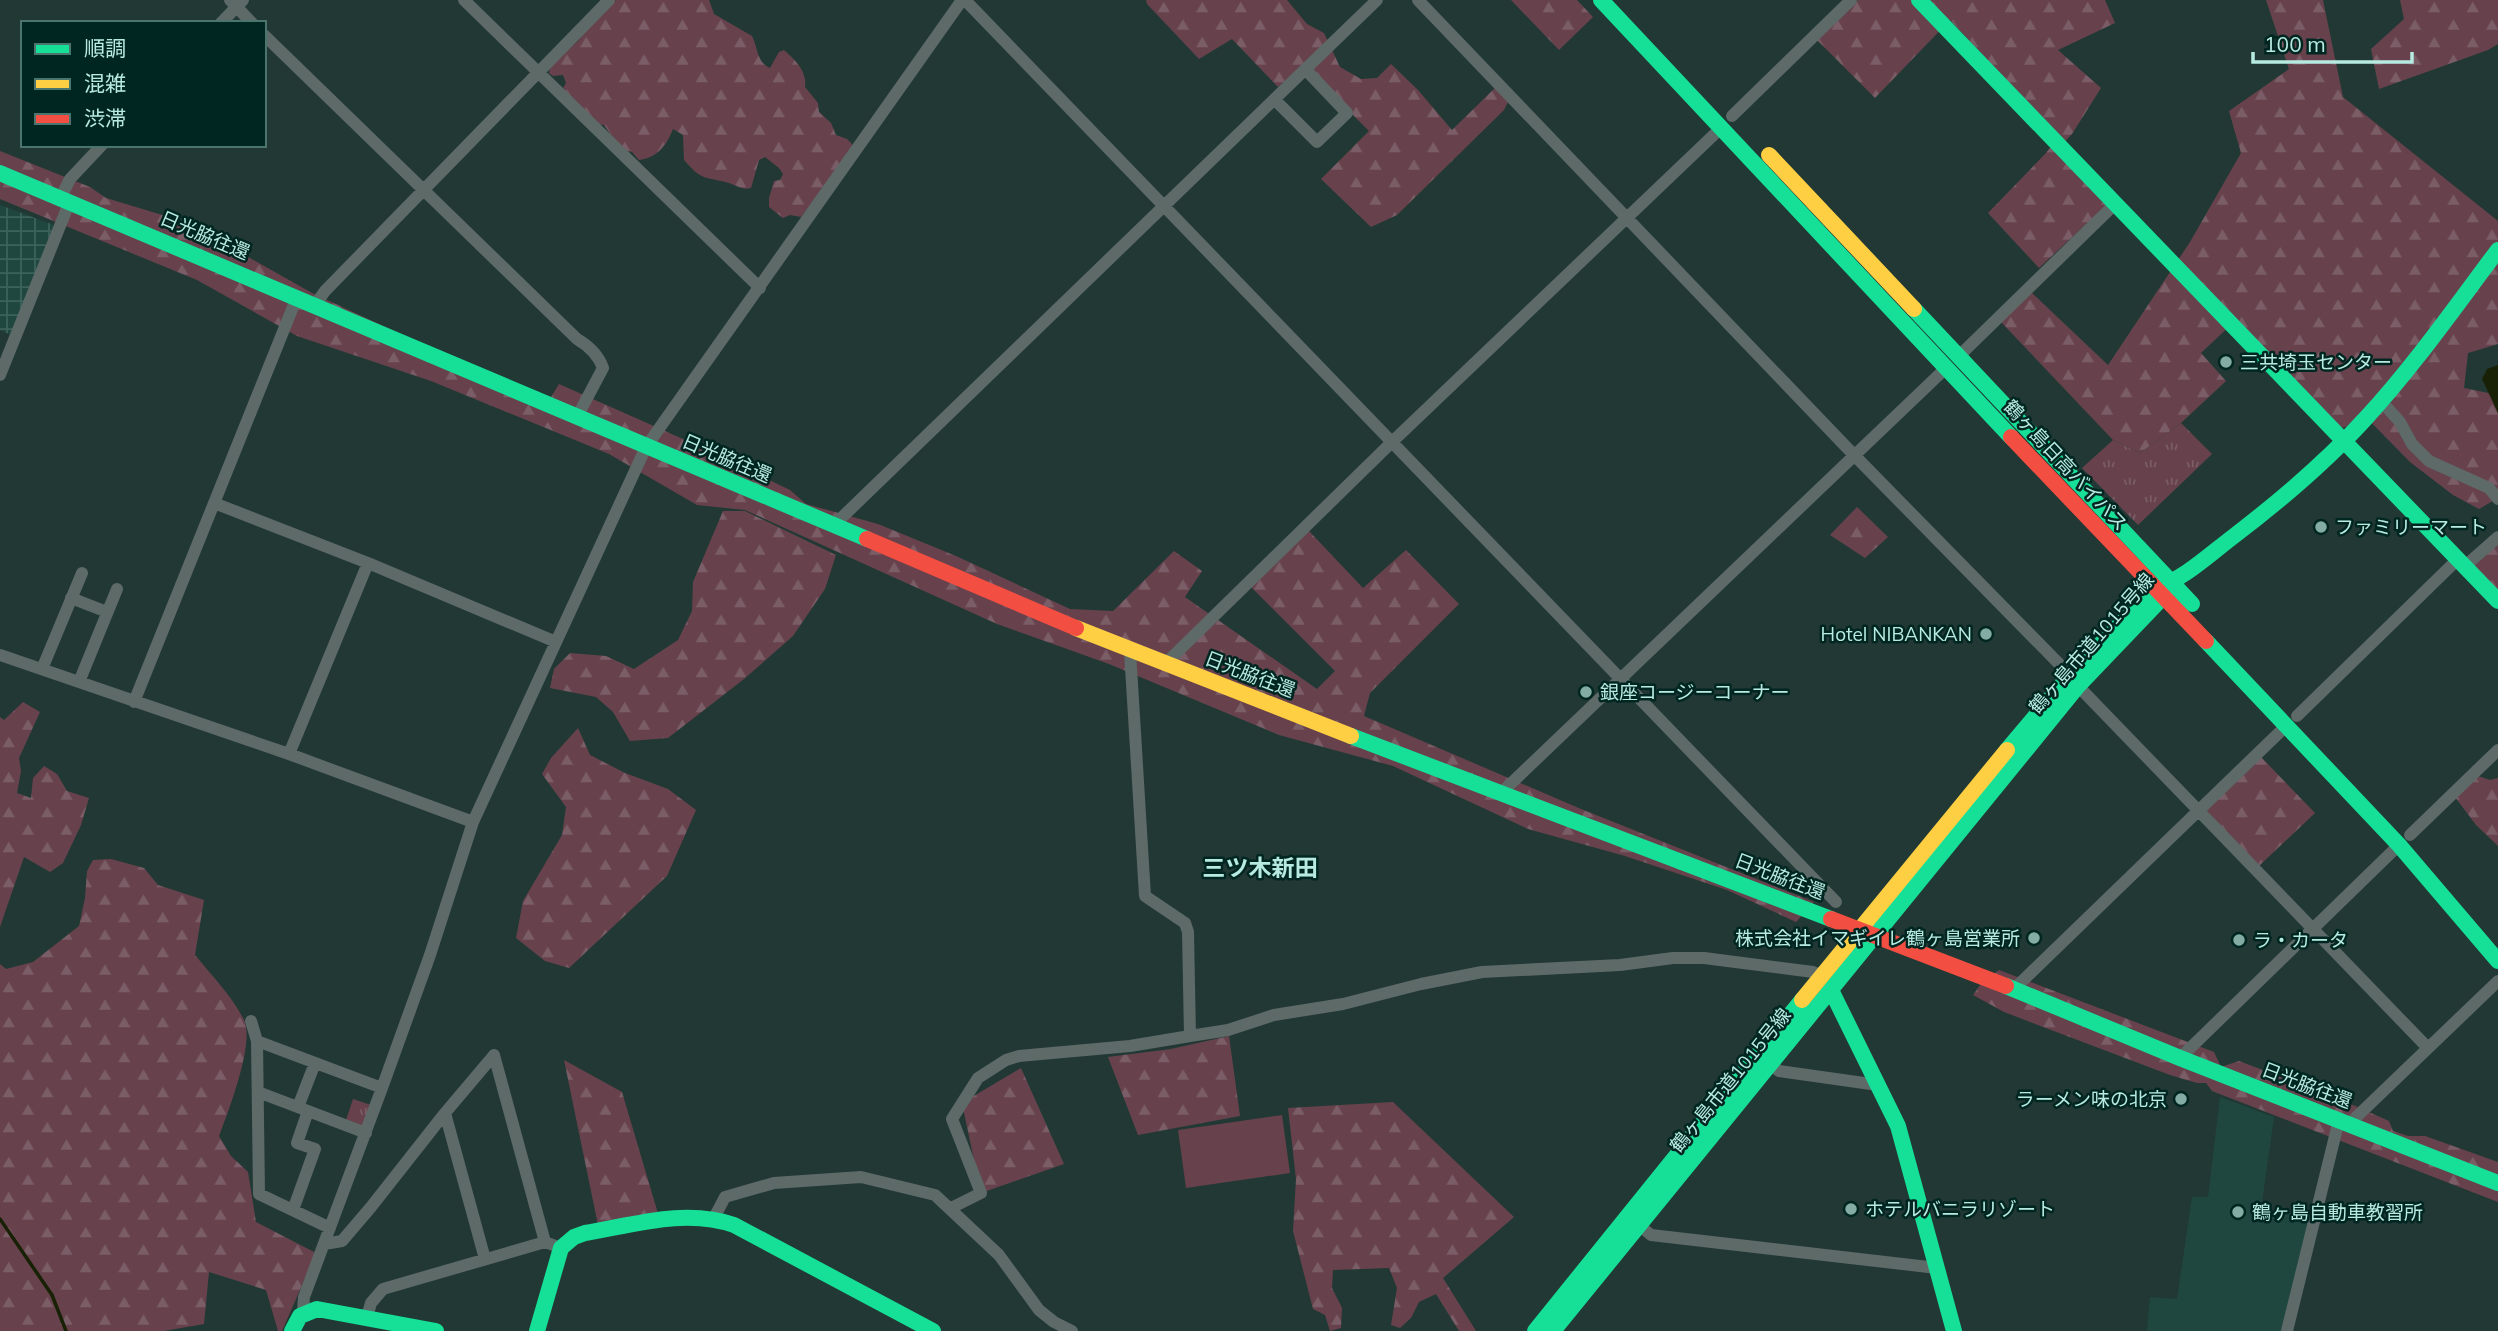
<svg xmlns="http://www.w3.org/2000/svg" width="2498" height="1331" font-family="Mulish,'Noto Sans JP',sans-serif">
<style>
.built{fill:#1f4740}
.industrial{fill:url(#industrial-grid)}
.grass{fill:url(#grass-tufts)}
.forest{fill:url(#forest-firs)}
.pitch{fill:#67424c}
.water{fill:#182106}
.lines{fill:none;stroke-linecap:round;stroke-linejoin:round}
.stream{stroke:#182106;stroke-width:3.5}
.street{stroke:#5d6a68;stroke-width:12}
.fast{stroke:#16e098;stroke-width:16}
.slow{stroke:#ffcf43;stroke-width:16}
.jam{stroke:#f24e42;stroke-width:16}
.poi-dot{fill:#83aca4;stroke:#002621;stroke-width:2.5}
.labels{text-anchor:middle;stroke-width:5;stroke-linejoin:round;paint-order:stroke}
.street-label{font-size:19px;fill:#b7ebe1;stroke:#002621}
.poi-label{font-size:19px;fill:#b7ebe1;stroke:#002621;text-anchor:start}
.quarter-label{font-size:23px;font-weight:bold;fill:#b7ebe1;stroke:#002621}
</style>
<defs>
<pattern id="industrial-grid" width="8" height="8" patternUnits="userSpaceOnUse" patternTransform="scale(1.75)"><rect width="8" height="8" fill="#1f4740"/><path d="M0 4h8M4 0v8" fill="none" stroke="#3d625b"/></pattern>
<pattern id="grass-tufts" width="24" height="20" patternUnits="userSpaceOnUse" patternTransform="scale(1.75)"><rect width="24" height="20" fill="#67424c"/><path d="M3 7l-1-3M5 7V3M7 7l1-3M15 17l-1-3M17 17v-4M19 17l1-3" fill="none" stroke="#7a5d66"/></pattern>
<pattern id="forest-firs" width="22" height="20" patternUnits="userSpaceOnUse" patternTransform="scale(1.75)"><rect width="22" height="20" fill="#67424c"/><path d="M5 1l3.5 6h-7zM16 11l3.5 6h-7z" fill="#7a5d66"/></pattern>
</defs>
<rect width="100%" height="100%" fill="#223834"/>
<!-- built -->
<path class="built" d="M2220 1097 2274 1117 2261 1210 2311 1215 2281 1331H2147L2150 1297 2177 1299 2192 1197H2208Z"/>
<!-- industrial -->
<path class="industrial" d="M0 205 54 225 11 335 0 330Z"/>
<!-- grass -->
<path class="grass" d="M2181 423 2212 454 2138 525 2082 468 2113 440 2140 453Z
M353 1099 371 1105 365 1123 361 1126 346 1120Z"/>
<!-- forest -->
<path class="forest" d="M616 0H709L714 14 752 36C758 48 757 63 770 68L779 52 784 50C796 61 807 71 805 87L818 103 819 112 831 123 836 135 847 139 852 144 851 153 801 217 790 215 783 218 769 207V198L774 181 780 180 783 174 779 168 765 157 759 160 751 188C742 190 738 186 729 183 705 176 703 182 684 160L683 135 673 129C667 145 657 158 639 160L632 152 621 149 604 125 595 124 563 88 566 83 563 75 553 76 549 73 550 67 579 40 586 27Z
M1146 0H1287L1307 24 1324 33 1340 67 1361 79 1377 78 1391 64 1418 90 1452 130 1498 85 1510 98 1504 110 1397 215 1371 227 1321 179 1369 131 1303 65 1278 87 1232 39 1199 59 1147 4Z
M1511 0H1577L1593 17 1559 50Z
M1858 0H2105L2115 23 2058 50 2101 88 2072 134 2057 150 2108 204 2039 268 1988 213 2046 153 2059 136 1950 20 1875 98 1817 40Z
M2266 0H2323L2343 97 2498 221V344L2468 353 2464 388 2493 394 2498 403V498L2479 509 2453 495 2410 462 2362 413 2346 427 2340 428 2235 321 2201 353 2226 381 2181 423 2140 453 2113 440 2001 322 2032 293 2108 365 2190 242 2241 153 2229 111 2289 69Z
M2400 0H2498V44L2488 50 2379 89 2371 49 2404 19Z
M0 151 90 187 106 198 169 217 227 245 312 293 548 402 559 384 701 447 790 490 806 504 878 524 956 556 1070 609 1113 611 1174 551 1202 571 1185 597 1317 689 1335 671 1250 586 1308 530 1363 588 1406 550 1459 604 1370 693 1364 716 1581 809 1814 902 1796 922 1727 890 1625 856 1528 829 1393 766 1279 735 1109 664 997 624 745 510 697 505 609 454 431 381 297 336 197 280 0 199Z
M1857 507 1888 537 1865 558 1830 535Z
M723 511H745L836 555 825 589 793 636 744 679 668 738 630 741 613 712 596 697 550 688 554 669 570 653 606 656 634 669 678 640 692 611 693 582Z
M2498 544V593L2473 567Z
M23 702 40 712 19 758 21 771 17 793 31 798 33 778 44 766 57 774 67 791 89 798 81 825 63 863 50 872 24 857 0 927V717L4 720Z
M578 728 590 755 625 773 668 789 696 810 667 876 569 968 545 961 516 938 523 901 562 835 566 807 542 774 551 758Z
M2260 756 2315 813 2259 866 2205 809Z
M2478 776 2490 780 2498 778V846L2476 825 2455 797Z
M111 859 144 868 158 885 204 900 195 955C212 976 232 996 244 1020 255 1043 228 1112 219 1136L231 1156 248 1172 256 1222 316 1253 282 1331H278L266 1290 209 1272 204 1324 164 1331H0V964L6 969 33 962 79 926 85 898 87 871 93 860Z
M1999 970 2214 1052 2221 1067 2239 1061 2335 1097 2389 1121 2393 1131 2408 1136H2425L2498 1162V1202L2212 1091 2206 1083H2197L2170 1075 2004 1012 1973 995 1980 985Z
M1229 1036 1240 1116 1138 1135 1108 1057 1171 1049Z
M564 1060 622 1092 659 1217 598 1225Z
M1021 1068 1064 1164 981 1193 962 1103Z
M1393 1102 1514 1217 1443 1278 1476 1331H1459L1436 1294 1419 1302 1411 1318 1400 1328 1391 1325 1397 1288 1389 1268 1333 1270 1332 1288 1342 1308 1341 1328 1330 1331 1325 1315 1313 1309 1293 1231 1296 1179 1288 1108Z"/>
<!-- pitch -->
<path class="pitch" d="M1282 1115 1290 1173 1186 1188 1178 1130Z"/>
<!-- water -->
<path class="water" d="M2498 365V413L2482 379 2487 369Z"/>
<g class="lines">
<!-- stream -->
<path class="stream" d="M0 1219 52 1295 66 1331"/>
<!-- street -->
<path class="street" d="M230 0 252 23
M464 0 760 288
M965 0 1836 902
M1418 0 1853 454 2070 675
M221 23 243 0
M264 35 577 339C589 346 598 354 603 368L577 417
M1275 100 1317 142 1347 113 1306 70
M1732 116 1851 0
M61 197 70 179 102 145
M315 305 325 291 609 0
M1958 357 2116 203
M0 375 70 201
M2381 401 2400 422 2412 444 2429 461 2489 488 2498 499
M214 503 368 563 556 642
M833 526 1377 0
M2464 567 2498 537
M71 598 107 612
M1130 651 1145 896 1185 923 1188 932 1190 1036 1228 1030 1274 1015 1343 1004 1421 984 1482 972 1620 965 1673 958H1704L1813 972 1822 976
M0 655 289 754 473 822
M1165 664 1392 442 1721 128
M42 669 82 573
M79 682 117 589
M2078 686 2427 1047
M134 702 297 297
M2297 716 2457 560
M289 754 368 563
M1502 792 1946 368
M2410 835 2498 750
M2014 989 2286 726
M251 1021 257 1041 259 1194 330 1228
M257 1041 382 1088
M494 1055 545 1242
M2180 1058 2399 845
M1770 1064 1779 1071 1878 1085
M258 1092 366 1133
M298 1107 315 1063
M445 1113 485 1259
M2349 1124 2498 981
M951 1208 981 1193 952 1119 978 1078 1006 1060 1019 1056 1130 1046 1190 1036
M293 1210 315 1149 297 1143 308 1111
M714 1218 725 1197 774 1183 861 1177 935 1195 999 1255 1039 1310 1054 1322 1072 1331
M1639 1225 1651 1235 1937 1268
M324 1244 342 1241 371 1207 445 1113 494 1055
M303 1312 304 1297 382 1088 430 955 473 822 646 447 962 0
M367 1317 371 1303 383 1289 545 1242 561 1248
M2287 1331 2339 1120"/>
<!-- fast -->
<path class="fast" d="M1601 0 2011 437
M1919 0 2498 601
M0 173 867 539
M1914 309 2192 604
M2206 641 2399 845 2498 961
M1351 736 1831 919
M2007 750 2070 675 2155 589C2185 578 2209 555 2234 536 2281 500 2326 462 2366 418 2414 366 2455 307 2498 250
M2006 986 2180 1058 2498 1183
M1831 990 1898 1126 1954 1331
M292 1331 300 1316 317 1309 436 1331
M537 1331 561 1248 574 1237 585 1233C633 1225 686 1208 734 1225L933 1331
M1535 1331 1802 1000
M1553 1331 2078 686 2165 595"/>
<!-- slow -->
<path class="slow" d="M1769 155 1914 309
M1076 628 1351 736
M1802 1000 2007 750"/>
<!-- jam -->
<path class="jam" d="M2011 437 2206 641
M867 539 1076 628
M1831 919 2006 986"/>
</g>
<!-- markers -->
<g class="poi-dot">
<circle cx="2226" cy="362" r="7"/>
<circle cx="2321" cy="527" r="7"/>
<circle cx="1986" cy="634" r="7"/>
<circle cx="1586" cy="692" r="7"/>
<circle cx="2034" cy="938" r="7"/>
<circle cx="2239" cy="940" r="7"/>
<circle cx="2181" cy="1099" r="7"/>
<circle cx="1851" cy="1209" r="7"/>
<circle cx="2238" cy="1212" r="7"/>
</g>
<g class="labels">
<!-- street labels -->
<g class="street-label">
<text transform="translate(205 235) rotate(23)" y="7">日光脇往還</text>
<text transform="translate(727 458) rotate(23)" y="7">日光脇往還</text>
<text transform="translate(2066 465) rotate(47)" y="7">鶴ヶ島日高バイパス</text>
<text transform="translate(2091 643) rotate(-49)" y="7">鶴ヶ島市道1015号線</text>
<text transform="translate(1250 674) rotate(21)" y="7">日光脇往還</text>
<text transform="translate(1780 876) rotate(21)" y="7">日光脇往還</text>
<text transform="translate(1730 1080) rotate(-51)" y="7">鶴ヶ島市道1015号線</text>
<text transform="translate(2307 1085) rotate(21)" y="7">日光脇往還</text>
</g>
<!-- poi labels -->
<g class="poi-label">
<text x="2240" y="369">三共埼玉センター</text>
<text x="2335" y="534">ファミリーマート</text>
<text x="1972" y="641" text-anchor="end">Hotel NIBANKAN</text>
<text x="1600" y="699">銀座コージーコーナー</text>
<text x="2020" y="945" text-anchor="end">株式会社イマギイレ鶴ヶ島営業所</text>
<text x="2253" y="947">ラ・カータ</text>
<text x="2167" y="1106" text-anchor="end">ラーメン味の北京</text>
<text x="1865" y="1216">ホテルバニラリゾート</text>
<text x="2252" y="1219">鶴ヶ島自動車教習所</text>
</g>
<!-- quarter labels -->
<g class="quarter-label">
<text x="1260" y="876">三ツ木新田</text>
</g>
</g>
<!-- legend -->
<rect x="21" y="21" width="245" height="126" fill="#002621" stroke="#49756e" stroke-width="2"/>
<rect x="35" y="44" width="35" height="10" fill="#16e098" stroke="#49756e" stroke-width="2"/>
<text x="84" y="56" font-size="21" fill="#b7ebe1">順調</text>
<rect x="35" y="79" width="35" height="10" fill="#ffcf43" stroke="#49756e" stroke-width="2"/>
<text x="84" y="91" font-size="21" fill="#b7ebe1">混雑</text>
<rect x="35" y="114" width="35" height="10" fill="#f24e42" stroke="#49756e" stroke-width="2"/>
<text x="84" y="126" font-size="21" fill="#b7ebe1">渋滞</text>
<!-- scale -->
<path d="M2253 52v10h159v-10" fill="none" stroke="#b7ebe1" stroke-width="3.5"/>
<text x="2264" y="52" font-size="21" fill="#b7ebe1" stroke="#002621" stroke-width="5" paint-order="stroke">100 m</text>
</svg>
